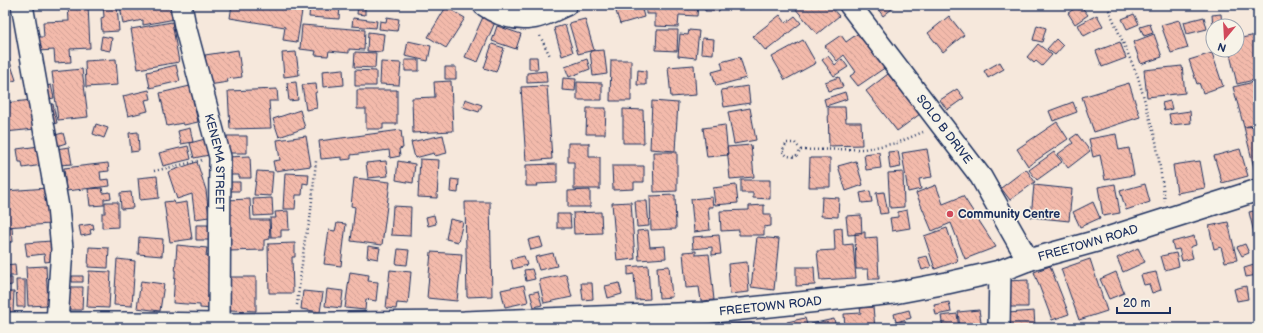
<svg xmlns="http://www.w3.org/2000/svg" width="1263" height="333" font-family="'Balsamiq Sans',sans-serif">
<style>
.building{fill:url(#building-back-hatch);stroke:#1b2f5e}
.lines{fill:none;stroke-linecap:round;stroke-linejoin:round}
.minor-casing{stroke:#1b2f5e;stroke-width:24}
.path{stroke:#1b2f5e;stroke-width:2.5;stroke-dasharray:1 3;stroke-linecap:butt}
.minor{stroke:#f7f3e8;stroke-width:21}
.poi-dot{fill:#d1495b;stroke:#f7f3e8;stroke-width:1.5}
.labels{text-anchor:middle;stroke-width:3;stroke-linejoin:round;paint-order:stroke}
.street-label{font-size:12px;fill:#1b2f5e;stroke:#f7f3e8}
.poi-label{font-size:12px;font-weight:bold;fill:#1b2f5e;stroke:#f7f3e8;text-anchor:start}
</style>
<defs>
<pattern id="building-back-hatch" width="6" height="6" patternUnits="userSpaceOnUse"><rect width="6" height="6" fill="#f3baab"/><path d="M-1 5l2 2M0 0l6 6M5-1l2 2" fill="none" stroke="#d0a096"/></pattern>
</defs>
<rect width="100%" height="100%" fill="#f6e8dc"/>
<filter id="ink" filterUnits="userSpaceOnUse"><feTurbulence type="fractalNoise" baseFrequency=".025" numOctaves="2"/><feDisplacementMap in="SourceGraphic" scale="8" xChannelSelector="R" yChannelSelector="G"/><feConvolveMatrix kernelMatrix="1 2 1 2 8 2 1 2 1" color-interpolation-filters="sRGB"/></filter>
<g filter="url(#ink)">
<!-- building -->
<path class="building" d="M88 5 90 48 70 49 71 62 55 63 54 50 38 51 37 37H44L43 22 69 21 68 6Z
M103 5H117L119 31 102 32 101 18 104 17Z
M120 5H173L175 19 143 25V20L123 24Z
M232 5H303L297 42 283 40 285 27 230 18Z
M310 5H340L339 19 309 17Z
M358 5H365V15L357 14Z
M614 5H641L644 17 620 24Z
M646 5H698L697 16 679 15 678 27 655 26V14H646Z
M705 5H720L719 11H705Z
M760 5H776L761 9Z
M797 5H829L839 16 817 34 794 7Z
M875 5H897L883 16Z
M1080 5 1088 15 1075 24 1068 13Z
M446 7 465 18 446 48 428 37Z
M1134 14 1139 24 1127 29 1122 19Z
M1221 14 1222 26H1213L1212 15Z
M780 15 786 23 795 16 801 23 766 51 753 36Z
M1097 15 1103 26 1084 36 1078 25Z
M949 16 964 35 943 52 928 33Z
M387 17 399 19 397 31 379 29 380 21 386 22Z
M483 17 495 22 478 62 465 57Z
M1204 17 1207 29 1187 34 1184 22Z
M353 18 377 21 376 28 352 26Z
M585 19 594 50 578 54 569 23Z
M1179 20 1188 48 1171 53 1161 25Z
M172 22 179 62 138 69 131 29Z
M1150 24 1153 33 1144 36 1140 27Z
M302 25 365 30 364 50 349 49V53L329 51 328 56 315 55 316 51 300 49Z
M565 25 573 52 562 56 554 28Z
M1037 25 1046 28 1042 42 1033 40Z
M497 26 521 34 516 49 492 41Z
M657 30H678L677 51 656 50Z
M689 30 699 31 696 58 678 56 680 34 688 35Z
M368 32 384 34 382 52 367 51Z
M860 32 886 67 858 86 850 76 856 72 844 55 837 61 825 46 841 35 846 42Z
M1154 34 1162 57 1141 64 1133 42Z
M1256 35 1258 41V79L1237 84 1229 50H1237V39Z
M102 36 112 38 110 51 100 49Z
M702 38 714 39 713 54 701 53Z
M1056 39 1063 46 1055 55 1047 49Z
M803 40 816 63 785 80 772 57Z
M408 41 431 46 428 61 405 56Z
M1120 42 1126 58 1102 67 1096 51Z
M492 44 504 48 496 72 484 68Z
M1038 44 1052 55 1042 66 1036 61 1034 63 1027 57Z
M5 47 16 80 5 83Z
M238 50 242 77 227 79 228 82 209 85 205 55Z
M604 50 607 74 593 76 590 51Z
M296 52 299 75 284 77 282 53Z
M355 52 376 53 375 68 354 67Z
M1212 53 1223 86 1203 93 1199 83 1197 84 1189 60Z
M828 56 835 65 842 59 848 67 834 76 822 60Z
M529 57H537L538 69H529Z
M740 57 746 78 716 86 712 72 723 69 721 62Z
M116 59 118 85 86 87 85 61Z
M587 59 590 69 569 77 565 67Z
M405 60H419V71H405Z
M611 60H631V101H610Z
M381 62 401 63 399 85 380 84Z
M1000 62 1004 69 988 78 984 71Z
M176 65 180 81 150 88 147 72Z
M694 65 696 95 671 97 668 67Z
M1182 66 1185 93 1147 97 1144 70Z
M445 67H456V79H445Z
M82 69 88 117 58 120 52 72Z
M343 69 344 85 323 87 322 71Z
M355 70 376 71V86H355Z
M638 70 646 71V85H637Z
M546 71 547 82 527 83V73Z
M888 74 920 114 897 131 866 91Z
M839 77 843 87 828 91 825 82Z
M563 78 576 79 575 91 562 90Z
M451 81 453 131 413 133 412 98 435 97 434 82Z
M1258 81V124L1244 127 1233 87Z
M296 82 298 100 289 101 287 83Z
M577 82 602 83V100H577Z
M1129 83 1140 117 1094 132 1082 97Z
M316 84 317 92 315 93 317 108 306 110 302 85Z
M51 85 54 98 44 100 42 87Z
M190 86 198 122 184 125 183 123 167 126 160 93Z
M547 86 552 159 526 161 521 87Z
M748 86 750 103 724 107 721 90Z
M277 89 278 101H269L271 128 230 129 228 91Z
M957 89 964 98 947 110 940 100Z
M149 90 151 99 145 100 148 111 128 116 123 96Z
M357 90H397V124H383V129H366V109H357Z
M845 92 847 99 826 106 824 99Z
M465 99 482 105 479 112 463 107Z
M32 100 35 129 5 132V103Z
M652 101 678 103 675 151 650 149Z
M1170 101 1172 109 1164 111 1162 103Z
M1073 102 1077 112 1053 121 1049 111Z
M53 104 57 123 48 125 44 106Z
M828 107H845L846 122H861L862 145 829 146Z
M587 108H606L605 134H586Z
M750 108 756 140 734 144 728 112Z
M623 109 643 110 644 143H623Z
M300 110 305 128 279 137 273 119Z
M1190 111 1191 123 1171 125 1169 114Z
M1057 122 1068 139 1028 166 1017 149Z
M96 124 108 128 104 138 93 134Z
M725 125 728 155 707 157 703 128Z
M1258 126V175L1256 176 1244 127Z
M190 128 193 142 181 144 178 131Z
M401 130 403 148 399 149 400 156 390 158 389 150 351 155V159L342 160V157L321 159 319 141Z
M138 132 139 151 131 152 129 133Z
M63 133 66 143 54 147 51 136Z
M1077 134 1090 151 1068 168 1058 154 1073 143 1070 139Z
M1116 134 1119 150 1129 148 1134 175 1105 180 1100 155 1093 157 1089 139Z
M443 135 447 153 435 156 434 153 415 158 411 142Z
M227 136H247V153H228Z
M306 136 311 166 275 171 273 161 280 160 277 140Z
M205 139 209 155 194 158 190 143Z
M568 143H589V157H600V189H574V162H568Z
M751 145 754 177 730 179 727 147Z
M39 146 42 165 23 168 22 162H19L17 149Z
M188 146 191 159 163 166 159 153Z
M69 147 72 164 59 165 56 149Z
M927 149 932 177 919 179 921 189 908 192 902 153Z
M1240 149 1248 176 1222 183 1214 156Z
M898 151 901 167 890 169 888 152Z
M653 152H677V191L654 192Z
M879 152 881 168 866 170 864 154Z
M1054 152 1062 162 1037 180 1029 170Z
M250 156 251 178H239V175H227V157Z
M810 158H830V187H809Z
M420 159 439 160 437 198 418 197Z
M386 161 388 176 368 178 366 163Z
M398 161 415 164 413 183 396 180Z
M856 161 863 185 846 191 838 166Z
M1200 161 1205 188 1177 193 1173 165Z
M197 162 206 190 209 217 195 219 192 194 177 199 168 172Z
M108 163 109 171 100 172 101 180 109 179 110 186 66 191 64 168Z
M557 164V183L537 184 538 186H526V165Z
M612 166H644V182H634V189L613 190Z
M1026 169 1035 182 1010 200 1001 188Z
M257 171 273 172 271 196 254 195Z
M903 172 904 207 890 208 888 173Z
M285 173 309 174 308 184 303 183 302 195H296L295 209H283Z
M157 176 159 198 140 200 138 178Z
M354 178 390 182 382 245 351 241 355 207 351 206Z
M451 179 459 180 458 193 450 192Z
M741 180H770V199L753 198V193H741Z
M227 182H240V191H228Z
M1115 184 1120 213 1103 216 1098 187Z
M1145 184 1150 202 1126 210 1120 191Z
M736 185 738 203 715 205 713 188Z
M936 185 943 204 963 196 996 247 965 259 951 223 932 231 916 193Z
M1034 185 1072 189 1069 221 1031 217Z
M48 188 51 224 5 227V191Z
M102 188 103 193 110 192 111 198 104 199V205L90 206 88 189Z
M590 190V207H568V191Z
M870 191 872 202 862 203 860 193Z
M131 192 133 208 121 209 120 193Z
M884 192 888 213 880 214 876 193Z
M675 195 676 229 651 230 650 196Z
M712 197 713 207H708L710 230 694 232 691 199Z
M822 197 839 198 838 217 821 216Z
M272 198 273 215 254 216 253 199Z
M250 199 251 220H269L270 239 264 240V250L228 251 226 200Z
M174 201 175 204 187 202 192 239 170 242 164 202Z
M635 201H647L649 226 637 227Z
M105 202H118V227L102 228V213H105Z
M465 202H490L492 296 467 297Z
M631 202 635 259 617 261 612 203Z
M1093 202 1100 218 1080 227 1073 212Z
M764 205V214H771V226L764 227V235H739V230L721 231 720 211 749 210V206Z
M393 206 411 207 410 236 391 235Z
M907 210 910 228 892 231 890 218 898 217V212Z
M1258 210V245L1257 246 1249 212Z
M288 211 289 230H281V237H271L270 218H276L275 212Z
M601 212 602 233 574 234 573 213Z
M557 214H570L571 228H557Z
M434 215 436 224 428 226 426 217Z
M861 215 862 234 848 235 846 216Z
M450 219 463 222 458 242 446 239Z
M1228 222 1237 260 1225 262 1221 247 1214 249 1209 226Z
M337 223 346 224 341 266 324 264 329 230 335 231Z
M93 224 94 229 90 230 91 234 81 236 79 226Z
M196 225H208L209 240H196Z
M5 227H12L13 242H5Z
M842 228 843 245 853 244 856 278 820 280 817 251 835 250 834 229Z
M947 228 958 261 935 269 924 236Z
M648 230 650 247 665 246 666 258 639 260 637 231Z
M865 232V238L877 237 879 279H869L868 269H856L855 233Z
M719 235 721 254 712 255V247L693 249 692 237Z
M1194 236 1196 245 1190 247 1193 258 1182 261 1179 249 1174 250 1172 242Z
M139 237 163 239 162 256 138 254Z
M540 237 543 247 531 250 528 240Z
M757 237 779 239 774 290 751 287Z
M51 241 53 261 45 262 44 254 27 256 25 243Z
M295 243V257H292L293 293H269L268 244Z
M1245 244 1249 253 1242 256 1237 247Z
M177 245 207 248 206 256H215L211 309 200 308V305L173 303Z
M368 246 380 248 378 259 367 257Z
M89 247 109 248 108 268 88 267Z
M1138 248 1145 262 1123 272 1117 258Z
M398 249 409 250 407 265 396 264Z
M696 251V255L709 254 714 300 701 301 699 287 686 288 683 252Z
M431 252 462 254 457 301 427 298Z
M553 253 557 266 539 270 535 257Z
M1176 253 1179 266 1165 270 1161 256Z
M524 256 527 265 513 269 511 259Z
M927 256 931 267 922 270 918 258Z
M117 259 135 261 132 306 114 305Z
M1090 259 1107 311 1079 320 1061 269Z
M747 262 749 292 730 294 728 264Z
M15 264 16 276H5V265Z
M648 265 650 299 636 300 634 274 628 275V267Z
M1254 265 1257 275 1246 277 1244 268Z
M46 266 48 305 28 306 26 267Z
M669 266 672 297 659 298 657 267Z
M1050 266 1069 314 1052 320 1034 272Z
M796 267H814L815 285 796 286Z
M532 269 535 279 526 281 524 270Z
M390 270 411 272 408 304 397 303 396 309 386 308Z
M89 271 111 272 109 308 87 307Z
M350 272 369 275 368 281 378 282 376 301 366 299 365 310 345 308Z
M1116 272 1124 293 1109 299 1100 279Z
M1156 272 1161 290 1152 293 1149 284 1144 285 1141 275Z
M566 274 572 297 544 303 539 280Z
M72 276H83V282H72Z
M228 277H256V311L229 310Z
M5 278H12V285L6 286V290Z
M16 280H25V307H17Z
M1028 280V307H1006V281Z
M141 281 164 284 160 311 137 308Z
M581 283H592L593 299 583 300Z
M619 283 622 294 608 298 605 286Z
M524 285 528 302 505 307 501 290Z
M1246 286 1248 299 1237 301 1234 289Z
M63 287H83L82 310H62Z
M327 289 343 291 341 308 325 306Z
M303 291 323 293 320 312 301 309Z
M538 291 542 305 534 307 530 293Z
M5 292H14L13 313H5Z
M949 302 951 312 936 315 934 305Z
M873 307 875 328H845L844 314 861 313 860 308Z
M909 310 911 318 896 322 894 314Z
M979 310 982 328H960L958 312Z
M1034 311 1035 327 1009 328 1008 313Z
M957 314 959 328H943L941 316Z
M805 318 808 328H788L787 322Z
M834 319 836 328H812L811 324Z
M905 321 906 328H897L896 322Z
M752 323V328H729V324Z
M1122 323 1123 328H1107Z"/>
<g class="lines">
<defs>
<g id="minor">
<path d="M22 5 58 207 62 249 57 322"/>
<path id="s1" d="M181 5 185 26 220 157 219 324"/>
<path d="M484 5C498 15 514 20 531 18 541 18 557 9 566 5"/>
<path id="s2" d="M850 5 981 177 1028 260"/>
<path id="s3" d="M5 323H132L219 324 464 322 704 313 894 293 947 283 1000 271 1028 260 1104 239 1258 190"/>
<path d="M999 328 1000 271"/>
</g>
</defs>
<!-- minor casing -->
<use href="#minor" class="minor-casing"/>
<!-- path -->
<path class="path" d="M1109 10 1138 77 1156 141 1165 201
M540 36 550 56
M787 143H795L801 150 796 157 787 156 782 151Z
M801 150 864 149 897 143 923 132
M154 171 202 160
M297 305 305 239 310 220 316 161"/>
<!-- minor -->
<use href="#minor" class="minor"/>
</g>
</g>
<!-- markers -->
<circle class="poi-dot" cx="950" cy="214" r="4"/>
<g class="labels">
<!-- street labels -->
<g class="street-label">
<text dy="4" stroke="none"><textPath href="#s2" startOffset="156">SOLO B DRIVE</textPath></text>
<text dy="4" stroke="none"><textPath href="#s1" startOffset="162">KENEMA STREET</textPath></text>
<text dy="4" stroke="none"><textPath href="#s3" startOffset="1091">FREETOWN ROAD</textPath></text>
<text dy="4" stroke="none"><textPath href="#s3" startOffset="766">FREETOWN ROAD</textPath></text>
</g>
<!-- poi labels -->
<g class="poi-label">
<text x="958" y="218">Community Centre</text>
</g>
</g>
<!-- margin -->
<rect width="1263" height="333" fill="none" stroke="#f7f3e8" stroke-width="20"/>
<rect x="10" y="10" width="1243" height="313" fill="none" stroke="#1b2f5e" stroke-width="1.5" filter="url(#ink)"/>
<!-- north arrow -->
<g transform="translate(1225 38) rotate(198)"><circle r="19" fill="#f7f3e8" stroke="#9fa5b1"/>
<path d="M0-3L7 15L0 10L-7 15Z" fill="#d1495b"/>
<text y="-6" font-size="11" font-weight="bold" text-anchor="middle" fill="#1b2f5e">N</text>
</g>
<!-- scale -->
<path d="M1117 307v6h53v-6" fill="none" stroke="#1b2f5e" stroke-width="2"/>
<text x="1123" y="307" font-size="12" fill="#1b2f5e" stroke="#f7f3e8" stroke-width="3" paint-order="stroke">20 m</text>
</svg>
